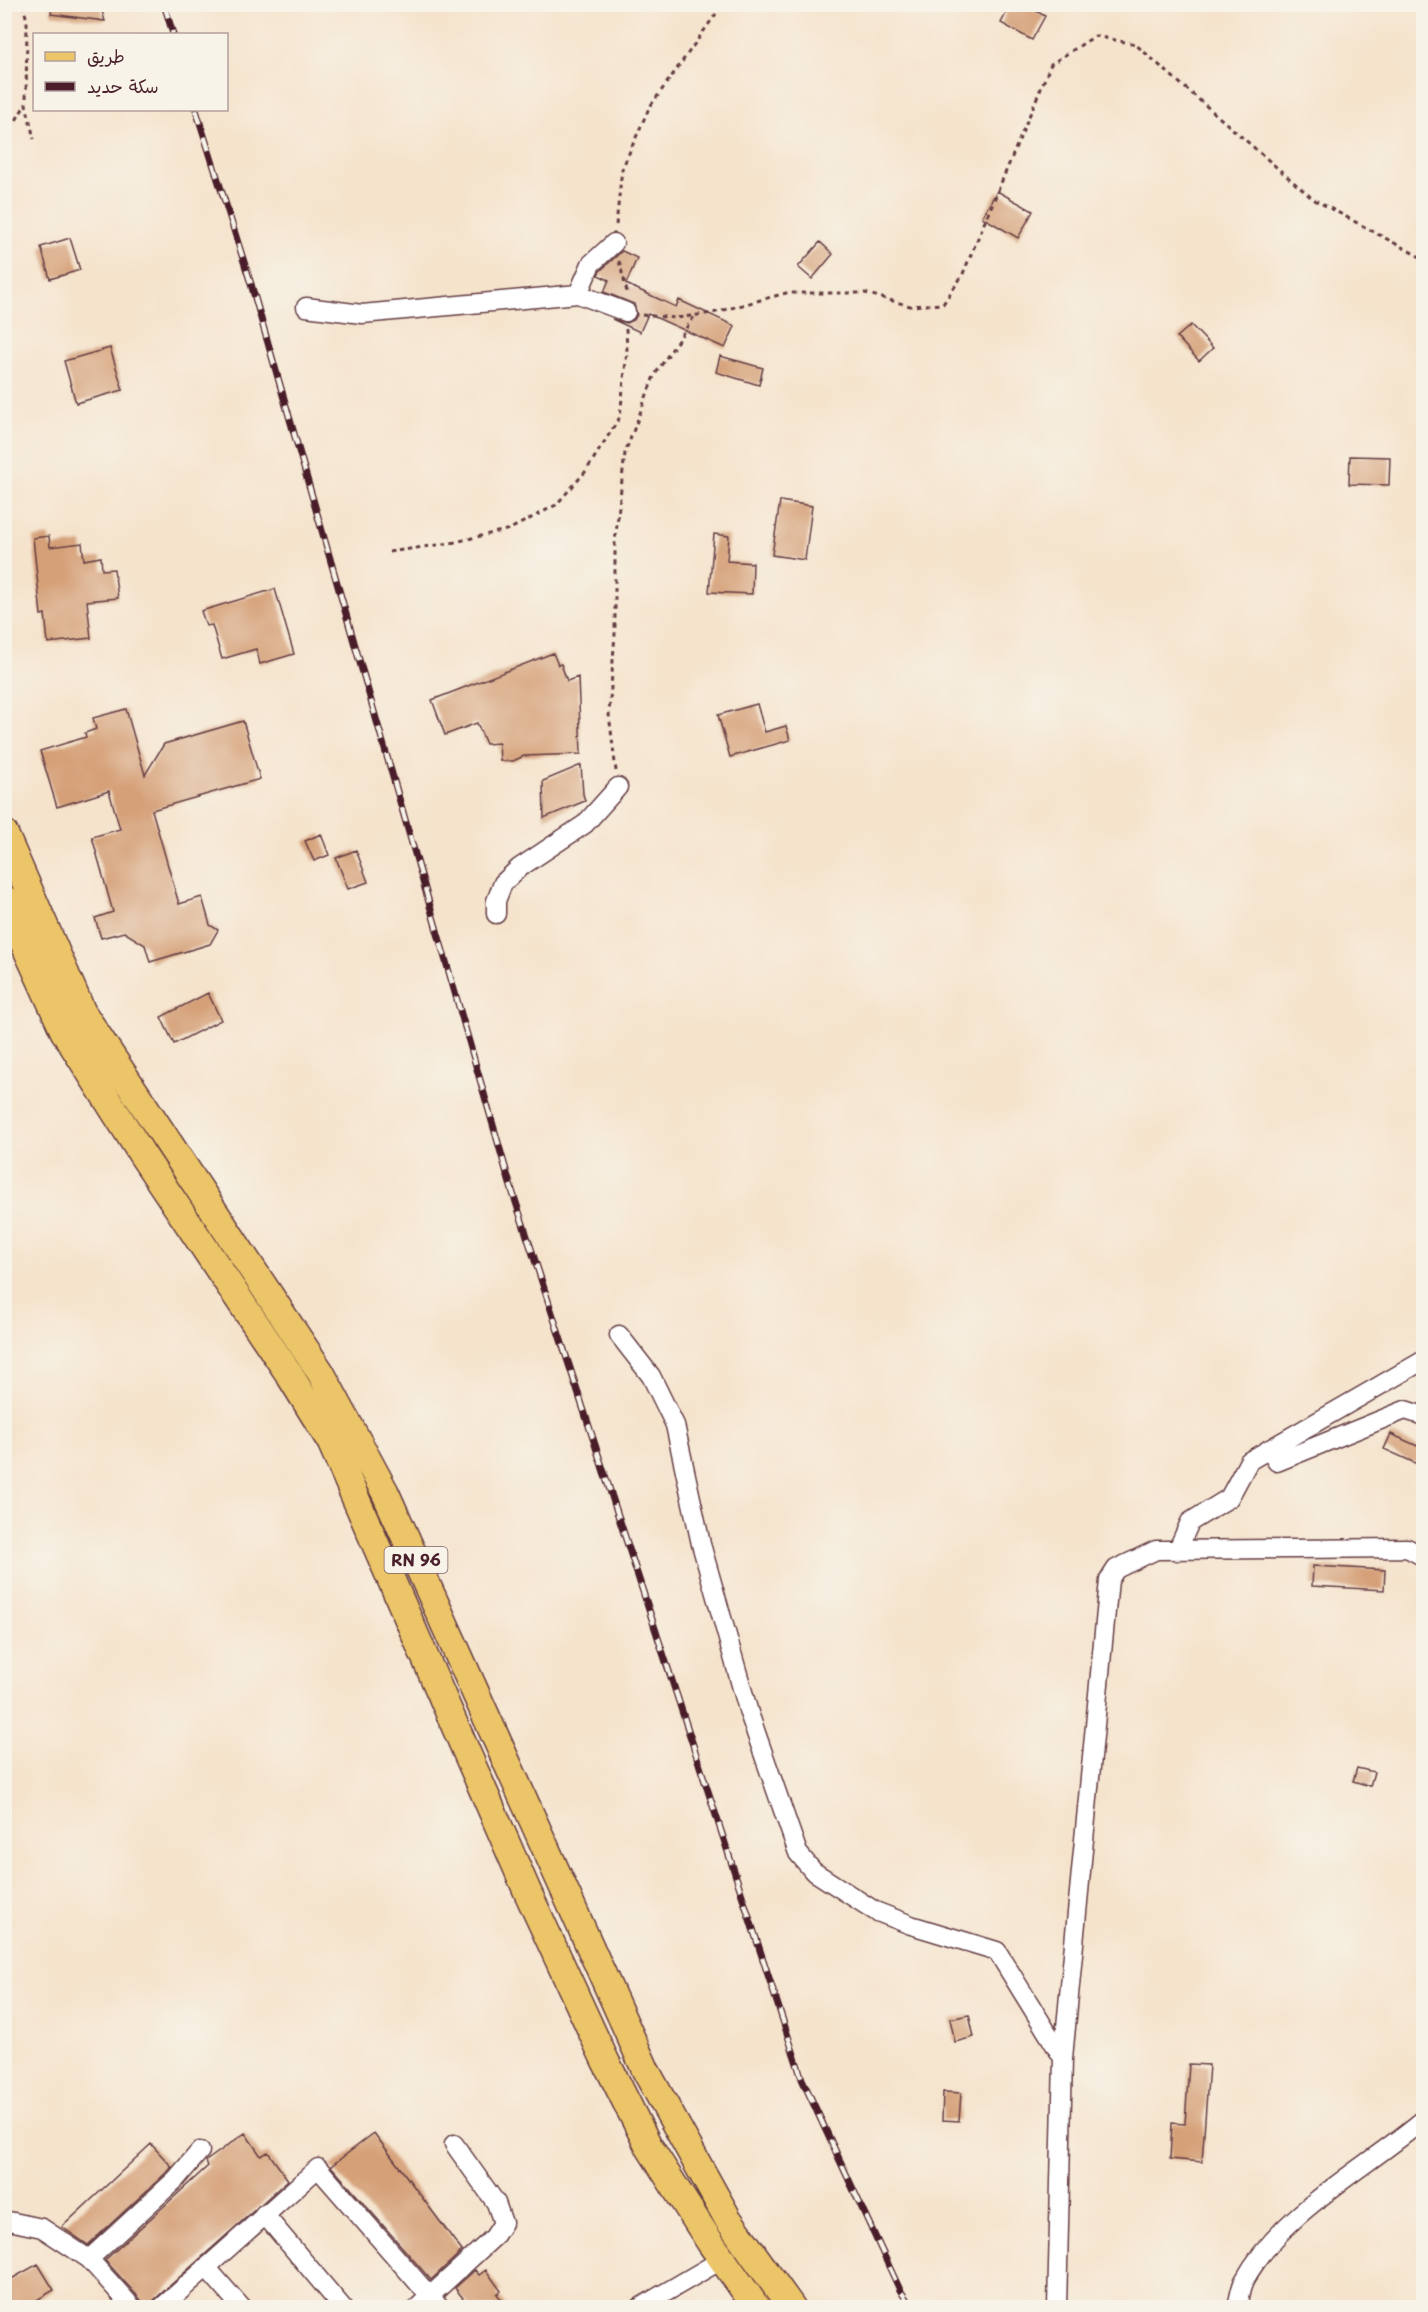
<svg xmlns="http://www.w3.org/2000/svg" width="1428" height="2312" font-family="'Playpen Sans','Playpen Sans Arabic',sans-serif">
<style>
.building{fill:#d5a078}
.lines{fill:none;stroke-linecap:round;stroke-linejoin:round}
.street-casing{stroke:#643c43;stroke-width:21}
.primary-casing{stroke:#643c43;stroke-width:30}
.path{stroke:#643c43;stroke-width:3;stroke-dasharray:4.5 4.5;stroke-linecap:butt}
.street{stroke:#fff;stroke-width:18}
.primary{stroke:#ecc569;stroke-width:27}
.rail-casing{stroke:#4a1f2b;stroke-width:7}
.rail{stroke:#f7f3e8;stroke-width:4.5;stroke-dasharray:14;stroke-linecap:butt}
.labels{text-anchor:middle;stroke-width:5;stroke-linejoin:round;paint-order:stroke}
.shield{fill:#f7f3e8;stroke:#7e5f64;stroke-width:1.5}
.shield-label{font-size:16px;font-weight:bold;fill:#4a1f2b}
</style>
<rect width="100%" height="100%" fill="#f7f3e8"/>
<filter id="ink" filterUnits="userSpaceOnUse"><feTurbulence type="fractalNoise" baseFrequency=".0167" numOctaves="2"/><feDisplacementMap in="SourceGraphic" scale="12" xChannelSelector="R" yChannelSelector="G"/><feConvolveMatrix kernelMatrix="1 2 1 2 8 2 1 2 1" color-interpolation-filters="sRGB"/></filter>
<filter id="wash" filterUnits="userSpaceOnUse"><feTurbulence type="fractalNoise" baseFrequency=".008" numOctaves="4" result="noise"/><feDisplacementMap in="SourceGraphic" scale="24" xChannelSelector="R" yChannelSelector="G"/><feGaussianBlur stdDeviation="1.35" result="paint"/><feColorMatrix in="noise" values="0 0 0 0 0 0 0 0 0 0 0 0 0 0 0 0 0 1.4 0 .05"/><feComposite in="paint" operator="in"/></filter>
<g filter="url(#wash)">
<rect width="100%" height="100%" fill="#f5e3cc"/>
<g id="blocks">
<!-- building -->
<path class="building" d="M52 4H100L105 21 51 14Z
M1011 4H1024L1045 16 1032 40 1001 23Z
M997 191 1033 211 1018 238 982 217Z
M70 238 80 270 50 279 41 247Z
M820 242 833 254 812 279 798 267Z
M622 251 637 258 626 284 676 307 679 300 735 326 725 348 648 314 640 332 612 319 627 323 634 320 637 315 634 304 604 292 609 280 598 275 600 271Z
M1191 325 1213 348 1199 361 1177 337Z
M110 348 123 390 76 403 64 361Z
M720 356 763 368 759 385 716 372Z
M1350 456 1390 457 1389 485 1349 484Z
M780 501 812 506 805 560 772 555Z
M714 534 729 536 727 561 753 563 752 594 709 592Z
M49 536 50 547 82 543 84 560 101 557 102 570 114 569 118 598 87 601 91 638 48 643 45 614 41 615 33 538Z
M275 589 294 654 260 664 256 649 222 659 212 625 206 626 201 611Z
M553 653 558 665 561 664 567 681 578 677 581 754 524 756 513 761H500L499 743 486 744 477 723 445 735 432 700Z
M757 704 765 732 786 726 790 740 730 757 718 715Z
M126 709 145 775 164 744 243 721 260 779 152 810 179 904 202 897 210 925 218 930 210 944 150 962 145 945 124 932 101 938 95 918 113 912 92 837 120 829 109 791 57 807 40 751 86 737 85 733 96 729 93 718Z
M581 765 583 794 585 801 544 818 543 781Z
M321 834 329 855 314 861 305 841Z
M356 850 368 882 348 889 336 858Z
M208 993 221 1020 174 1044 161 1017Z
M1391 1434 1424 1449V1467L1384 1449Z
M1313 1566 1385 1570 1384 1590 1312 1586Z
M1357 1768 1374 1772 1370 1786 1353 1781Z
M969 2015 974 2037 955 2042 950 2019Z
M1189 2064 1209 2065 1202 2162 1170 2159 1172 2123 1185 2124Z
M943 2092 961 2093 959 2121 942 2120Z
M245 2133 261 2156 268 2152 288 2180 154 2300 150 2307H144L141 2300 105 2260 208 2166 206 2161Z
M374 2133 462 2251 431 2280 331 2166Z
M151 2144 172 2167 168 2171 88 2245 62 2227Z
M38 2264 54 2290 25 2307H8L4 2302V2283Z
M475 2270 479 2275 486 2270 501 2291 497 2294 507 2307H470L455 2288Z"/>
</g>
</g>
<g filter="url(#ink)">
<use href="#blocks" fill-opacity="0" stroke="#643c43" stroke-width="1.5"/>
<g class="lines">
<defs>
<path id="street" d="M578 294 591 264 614 243
M306 307 362 314 578 294 626 312
M496 914V901L503 883 519 868 585 824 618 787
M619 1335 651 1376 675 1425 701 1544 749 1713 798 1853 813 1871 875 1911 911 1925 997 1951 1063 2058
M1269 1449 1277 1462 1405 1410 1424 1416
M1177 1551 1190 1522 1229 1498 1249 1461 1424 1360
M264 2214 343 2308
M4 2220 42 2228 89 2259 133 2308
M89 2259 176 2179 200 2151
M206 2267 242 2308
M161 2308 318 2168 440 2308
M417 2308 494 2237 503 2223 496 2203 454 2144
M639 2308 723 2259
M1057 2308 1063 2058 1109 1580 1116 1569 1156 1550 1407 1548 1424 1557
M1237 2308C1239 2299 1240 2289 1244 2281 1281 2212 1365 2169 1424 2119"/>
<path id="primary" d="M4 833 82 1012 321 1373 385 1492 646 2071 728 2219 792 2308
M4 899 64 1031 143 1156 289 1374 331 1442 528 1893 605 2060 648 2145 710 2242 757 2308"/>
</defs>
<!-- street casing -->
<use href="#street" class="street-casing"/>
<!-- primary casing -->
<use href="#primary" class="primary-casing"/>
<!-- path -->
<path class="path" d="M23 4 27 21 26 104 34 139
M4 133 15 122 25 105
M616 225 622 169 649 108 723 4
M619 261 627 292
M642 315 676 318 713 313 786 293H865L910 306 943 304 962 276 1051 64 1095 36 1135 44 1313 199 1424 259
M389 552 451 543 510 529 556 505 586 471 620 417 627 351 626 329
M616 771 609 714 615 634V542L625 453 654 376 695 315"/>
<!-- street -->
<use href="#street" class="street"/>
<!-- primary -->
<use href="#primary" class="primary"/>
<defs>
<path id="rail" d="M164 4 173 34
M196 110 251 284 510 1184 802 2079 900 2290 912 2308"/>
</defs>
<!-- rail casing -->
<use href="#rail" class="rail-casing"/>
<!-- rail -->
<use href="#rail" class="rail"/>
</g>
</g>
<g class="labels">
<!-- shield labels -->
<rect class="shield" x="384.5" y="1547" width="63" height="26" rx="4.5"/>
<g class="shield-label">
<text x="416" y="1566">RN 96</text>
</g>
</g>
<!-- margin -->
<rect width="1428" height="2312" fill="none" stroke="#f7f3e8" stroke-width="24"/>
<!-- legend -->
<rect x="33" y="33" width="195" height="78" fill="#f7f3e8" stroke="#b29e9c" stroke-width="1.5"/>
<rect x="45" y="52" width="30" height="9" fill="#ecc569" stroke="#b29e9c" stroke-width="1.5"/>
<text x="87" y="63" font-size="18" fill="#4a1f2b">طريق</text>
<rect x="45" y="82" width="30" height="9" fill="#4a1f2b" stroke="#b29e9c" stroke-width="1.5"/>
<text x="87" y="93" font-size="18" fill="#4a1f2b">سكة حديد</text>
</svg>
